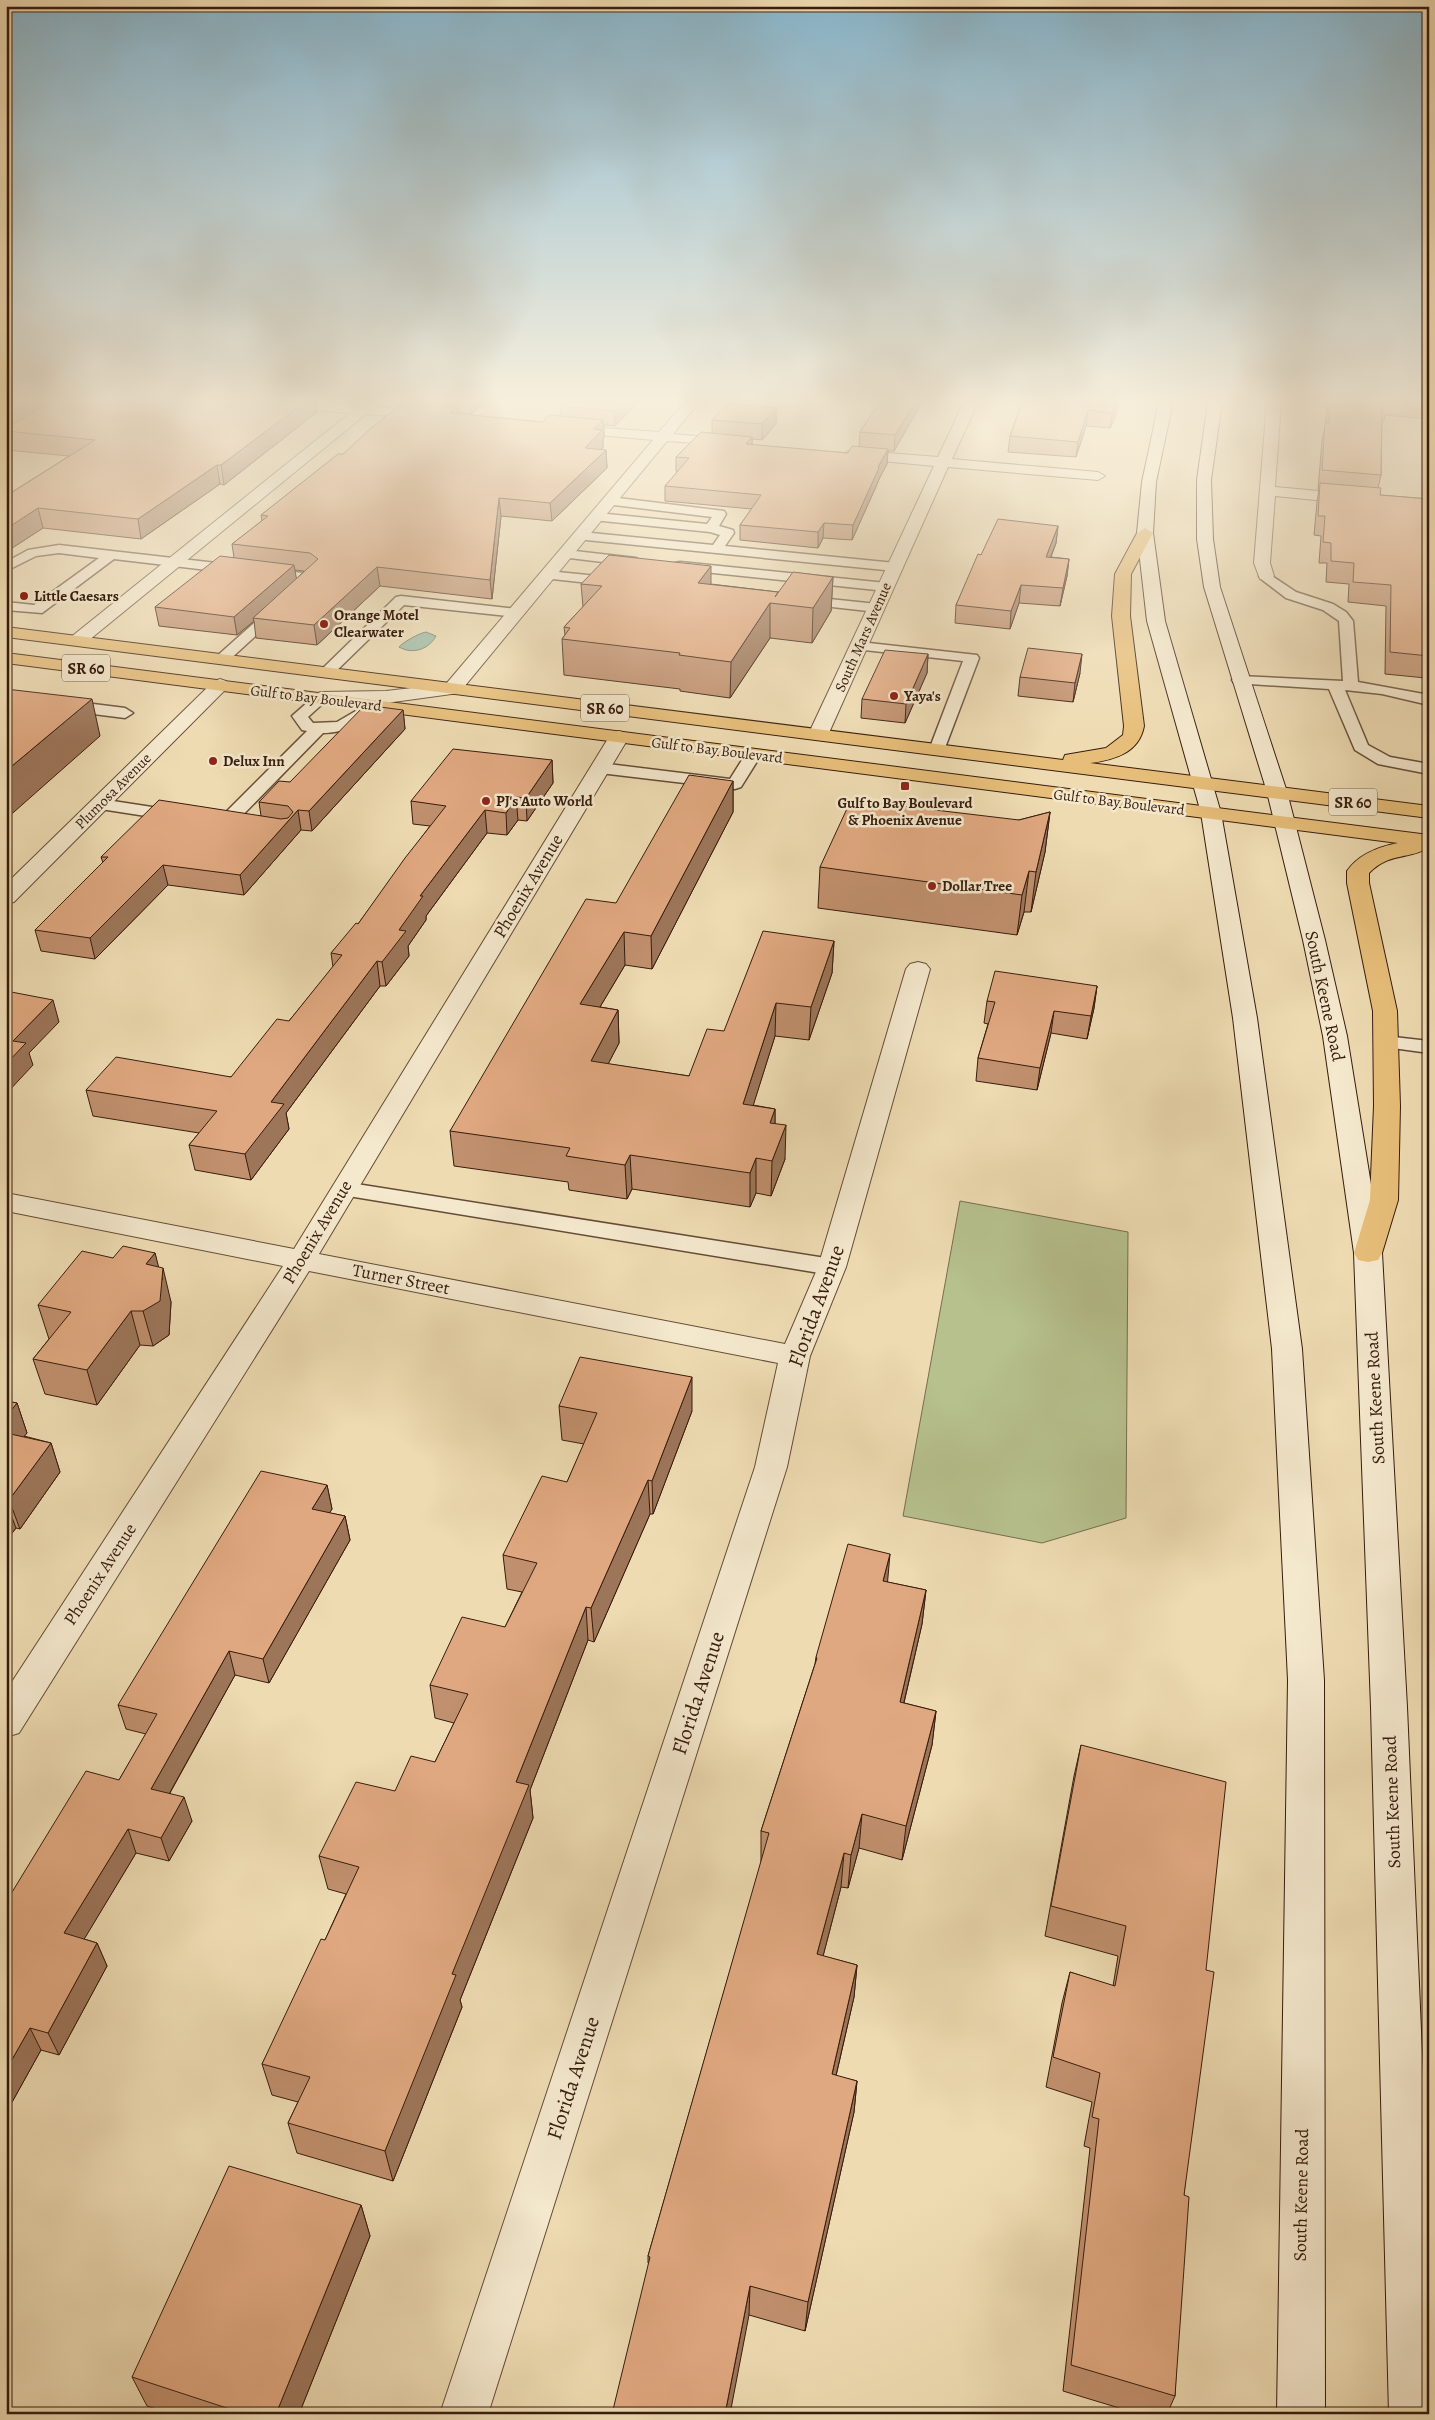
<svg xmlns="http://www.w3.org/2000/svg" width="1435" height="2420" font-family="Alegreya,serif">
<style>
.green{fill:#b6c18e;stroke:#766e4e}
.water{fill:#9abba8;stroke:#727b6a}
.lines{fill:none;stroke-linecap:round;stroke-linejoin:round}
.lane-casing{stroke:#654c36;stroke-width:3}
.street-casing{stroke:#654c36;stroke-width:2}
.secondary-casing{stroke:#371c0d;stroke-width:2}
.primary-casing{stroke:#371c0d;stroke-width:2}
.lane{fill:#f4e8cd;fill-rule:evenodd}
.street{fill:#f4e8cd;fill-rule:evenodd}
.secondary{fill:#f4e8cd;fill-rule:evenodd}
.primary{fill:#e7be79;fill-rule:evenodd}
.wall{fill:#c1906e;stroke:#371c0d;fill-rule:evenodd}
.shaded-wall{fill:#9d765a;stroke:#371c0d}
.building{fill:#e0a880;stroke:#371c0d}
.poi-dot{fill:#8f2418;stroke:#f4e8cd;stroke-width:2}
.labels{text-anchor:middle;stroke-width:5;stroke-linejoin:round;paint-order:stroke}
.far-poi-label{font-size:15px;font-weight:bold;fill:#371c0d;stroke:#f4e8cd;text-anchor:start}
.far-street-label{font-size:15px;fill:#371c0d;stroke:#f4e8cd}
.shield{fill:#f4e8cd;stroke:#705947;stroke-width:1}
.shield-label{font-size:16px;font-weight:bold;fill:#371c0d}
.street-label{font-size:18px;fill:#371c0d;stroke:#f4e8cd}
.near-street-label{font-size:21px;fill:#371c0d;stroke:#f4e8cd}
</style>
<rect width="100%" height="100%" fill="#eedbb2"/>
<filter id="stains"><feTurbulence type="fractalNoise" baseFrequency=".004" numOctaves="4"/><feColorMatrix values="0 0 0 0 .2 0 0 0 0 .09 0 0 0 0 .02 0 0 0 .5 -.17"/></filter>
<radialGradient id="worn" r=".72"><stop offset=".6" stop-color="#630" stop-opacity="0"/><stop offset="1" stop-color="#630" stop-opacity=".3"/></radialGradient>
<!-- green -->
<path class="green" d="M960 1201 1128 1232 1126 1518 1042 1543 903 1516Z"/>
<!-- water -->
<path class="water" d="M426 632 436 636C429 649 413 655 399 647 402 643 419 633 426 632Z"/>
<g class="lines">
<defs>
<path id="lane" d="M610 497 724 511 726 514 719 526 733 530 734 533 725 546 895 563 902 567 895 571 576 539 575 536 576 533 581 532 713 545 720 535 710 532 593 520 591 517 593 514 597 513 707 524 712 517 606 504 604 501Z
M59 545 312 574 319 578 227 662 222 663 215 659 217 656 301 581 114 559 42 613 6 610V602L34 605 99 558 59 553 36 556 6 571V562L28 550Z
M566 550 636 558 643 562 636 566 561 557 559 554Z
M680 562 886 583 893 587 886 591 675 569 673 566 675 563Z
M548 571 617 578 624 582 617 586 543 578 541 575 543 572Z
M1266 572 1296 592 1333 604 1346 612 1353 621 1358 682 1429 695V705L1382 694 1345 690 1368 745 1390 757 1429 764V774L1378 764 1355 750 1329 689 1234 683 1232 680 1239 676 1343 681 1339 621 1323 610 1286 598 1261 579 1259 576 1261 573Z
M401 596 517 609 524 613 517 617 404 605 331 676H321L319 673 321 670 396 597Z
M801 596 877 604 884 608 877 612 796 603 794 600 796 597Z
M860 642 977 655 979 658 943 753H931L929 750 963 661 855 649 853 646Z
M6 693 125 708 133 713 125 718 6 703Z
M321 693 329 698 308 717 313 723 337 722 371 702 379 707C367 724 343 733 323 733L232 826H220L218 822 220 818 307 731 302 730 292 716 316 695Z
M753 750 759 752 761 755 741 787 735 789 600 773 594 771 592 768 594 765 600 763 730 779 747 752Z
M100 799 178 811 184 812 186 816 184 820 178 821 94 808 92 804 94 800Z
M1385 1036 1429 1041V1053L1378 1046 1375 1042 1378 1038Z
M344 1182 832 1259 840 1262 844 1267 840 1272 832 1275 336 1194 333 1189 336 1184Z"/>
<path id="street" d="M268 402H316L360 406 365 402H375L377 404 375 407 428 412 435 416 428 420 366 414 83 645H71L68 641 71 637 350 413 275 406Z
M685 402H699L673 434 730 439 735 440 737 443 735 446 667 441 459 693 386 703 314 702 312 698 314 694 321 692 386 691 446 684 653 440 566 432 559 428 561 425 659 432Z
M964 402H978L952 459 1098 472 1105 476 1098 480 948 467 828 735 825 739H811L808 735 934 466 850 458 843 454 850 450 938 457Z
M1267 402H1281L1275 487 1429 501V511L1275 496 1270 563 1274 576 1272 579H1260L1254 563Z
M220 679 226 681 229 685 226 689 14 902 6 904V884L214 681Z
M619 731 626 733 629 737 319 1254 785 1344 818 1267 906 969 910 964 918 962 926 964 930 969 846 1267 810 1356 787 1467 488 2414H440L755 1467 778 1363 309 1271 19 1733 6 1737V1691L283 1266 6 1211V1193L294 1249 609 737 612 733Z"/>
<path id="secondary" d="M1159 402H1173L1156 482 1153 533 1165 621 1221 813 1257 1018 1302 1349 1324 1680 1325 2414H1277L1288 1680 1272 1349 1233 1018 1201 813 1147 621 1137 533 1142 482Z
M1208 402H1222L1211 480 1213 539 1220 587 1287 792 1325 940 1347 1036 1382 1253 1407 1707 1429 2215V2414H1389L1371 1707 1354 1253 1323 1036 1303 940 1267 792 1204 587 1197 539V480Z"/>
<path id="primary" d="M1145 528 1153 533 1131 574 1130 616 1144 726C1139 753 1114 760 1090 763L1429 806V818L6 637V627L1063 760 1065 755 1106 748 1123 735 1124 726 1112 616 1115 574 1137 533Z
M6 653 1429 835V847C1411 860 1391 851 1369 873V883L1397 1011 1400 1106 1398 1200 1382 1253 1378 1260 1368 1262 1358 1260 1354 1253 1370 1200 1374 1106 1373 1011 1347 883V871C1359 854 1378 847 1398 843L6 663Z"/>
</defs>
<!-- lane casing -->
<use href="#lane" class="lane-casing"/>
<!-- street casing -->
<use href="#street" class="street-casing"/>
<!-- secondary casing -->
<use href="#secondary" class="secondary-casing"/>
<!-- primary casing -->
<use href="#primary" class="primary-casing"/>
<!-- lane -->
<use href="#lane" class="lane"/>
<!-- street -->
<use href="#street" class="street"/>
<!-- secondary -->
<use href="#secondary" class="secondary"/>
<!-- primary -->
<use href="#primary" class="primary"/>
</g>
<!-- wall -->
<path class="wall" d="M6 402 317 412 224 485 220 484 141 539 43 528 6 552V496L69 456 6 450Z
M417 402H485L471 414 457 412 458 414 542 422 561 417V406L565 402H639L615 426 604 425V437L603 439V447L601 450H606L607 468 552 521 501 516 492 599 380 586 317 645 256 638 254 621 237 635 159 626 155 607 234 558 232 544 262 521 261 515 343 454 418 404ZM295 570 304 571 296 579Z
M880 402H922L894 451H888L887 464 879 479 878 482 852 540 823 538 818 548 740 540V525L752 509 665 501V486L678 472 676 471V457L712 433V420L776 408V424L762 440 752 439V445L848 453 859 447 860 432Z
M1022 402H1118L1115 417 1110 428 1086 426 1076 457 1008 452 1010 436Z
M1327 402H1429V419L1385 415 1384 421H1382L1381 475 1378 488 1380 495 1429 499V689H1427L1426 678 1385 674 1386 606 1348 602 1349 584 1326 582 1327 563H1319L1321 536 1314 535 1317 502 1319 489H1318L1322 441 1326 422Z
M1058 526 1056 543 1051 557 1069 559 1067 576 1060 606 1019 603 1010 629 955 623 956 605 981 555Z
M833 577 831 611 812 643 770 638 730 698 680 691V689L564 675 562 639 565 635 564 627 583 607 581 584H711L778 592Z
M928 654 927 673 905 723 861 718 862 699Z
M1080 673 1073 702 1018 696 1020 677Z
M403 710 405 729 312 831 301 830 244 895 168 885 95 959 41 951 35 930 103 863 101 857 261 816 259 802 290 782Z
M552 760 553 783 527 821 518 820 507 835 487 833 426 916V920L408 946 409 956 386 986H380L286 1113 289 1129 251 1180 195 1170 189 1145 199 1133 93 1116 86 1090 231 1077 289 1021 333 967 331 953 358 924 430 826 413 824 411 801Z
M733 781V812L652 969 625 965 600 1007 618 1010 619 1043 608 1064 689 1076 724 1031 834 941 832 973 809 1040 775 1036 753 1105 775 1109V1124L785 1159 771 1196 756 1193 750 1207 632 1189 627 1199 569 1190 568 1182 454 1166 450 1131 616 903Z
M1050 812 1045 852 1031 912H1024L1017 935 818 908 820 867 1019 820Z
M1097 986 1094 1008 1087 1039 1051 1033 1037 1090 976 1081 978 1058 988 1024 984 1023 987 1001Z
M155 1253 158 1267 171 1302 169 1335 153 1346 140 1345 97 1405 45 1394 33 1359 49 1339 38 1305 113 1258Z
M6 1401 17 1403 27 1433 24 1436 51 1443 60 1472 20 1529 16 1528 6 1541Z
M559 1406 692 1411 653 1514H650L594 1642 588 1640 530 1790 533 1818 460 2000 462 2007 393 2181 297 2153 288 2123 298 2102 272 2095 262 2064 325 1940 346 1894 328 1889 319 1856 395 1791 435 1762 454 1723 435 1718 430 1685 505 1627 522 1592 507 1589 503 1555 567 1482 584 1444 562 1440Z
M327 1485 332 1509 329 1513 345 1516 350 1540 269 1683 235 1675 170 1793 192 1821 169 1861 136 1853 84 1939 97 1943 107 1966 59 2055 41 2050 6 2113V1902L119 1780 146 1734 126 1729 118 1705Z
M887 1582 926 1590 922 1624 904 1703 936 1711 932 1745 902 1860 859 1848 848 1888 841 1887 823 1956 857 1965 854 1997 836 2076 857 2081 854 2112 805 2331 749 2315 648 2263V2256L761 1863V1831L815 1664 816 1657Z
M1081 1745 1206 1970 1184 2195 1175 2396 1167 2414H1139L1063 2391 1090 2148 1084 2146 1092 2102 1046 2087 1062 2003 1070 1972 1113 1986 1118 1956 1045 1936 1074 1776Z
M361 2205 370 2236 299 2414H172L147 2406 132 2377Z"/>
<!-- shaded-wall -->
<path class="shaded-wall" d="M28 402H63L6 431V415Z
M305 402H316L317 412 224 485 221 465Z
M470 402H485L471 414Z
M623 402H639L615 426 614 411Z
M915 402H922L894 451 895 435Z
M1117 402H1118L1115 417 1110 428 1112 413Z
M457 407 458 424 450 413Z
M776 408V424L762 440V424Z
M1088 410 1086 426 1076 457 1078 442Z
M603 420 604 437 603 439V447L585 466V448L594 429Z
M752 437V451L746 444Z
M888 449 887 464 879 479 878 482 852 540 853 525 878 467Z
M606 450 607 468 552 521 550 503Z
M217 465 220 484 141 539 138 519Z
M499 498 501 516 492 599 490 580Z
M38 508 43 528 6 552V529Z
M824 523 823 538 818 548V532Z
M1058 526 1056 543 1044 574 1046 557Z
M1069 559 1067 576 1060 606 1063 588Z
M294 565 297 582 253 618 254 621 237 635 234 617Z
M711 566V600L698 583Z
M377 567 380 586 317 645 314 625Z
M833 577 831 611 812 643 813 608Z
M1021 585 1019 603 1010 629 1011 611Z
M770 603V638L730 698 731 662Z
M928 654 927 673 905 723 906 704Z
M1082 654 1080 673 1073 702 1075 683Z
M92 699 100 736 6 819V771Z
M403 710 405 729 312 831 309 811Z
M552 760 553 783 527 821 526 798Z
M733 781V812L652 969 651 936Z
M516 797 518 820 507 835 506 813Z
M298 810 301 830 244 895 240 875Z
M485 810 487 833 426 916V920L408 946 409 956 386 986 382 962 399 930 420 896Z
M1050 812 1045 852 1031 912 1036 872Z
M163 865 168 885 95 959 90 938Z
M1029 871 1024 912 1017 935 1022 895Z
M624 932 625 965 582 1037 580 1004Z
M834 941 832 973 809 1040 811 1007Z
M377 961 380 986 286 1113 289 1129 251 1180 245 1154 271 1102Z
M1097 986 1094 1008 1087 1039 1091 1016Z
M53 1000 59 1022 29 1053 33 1065 6 1094V1064L13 1041Z
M776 1003 775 1036 743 1138V1104Z
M618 1010 619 1043 592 1095 591 1061Z
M1054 1011 1051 1033 1037 1090 1040 1068Z
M775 1109V1143L770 1123Z
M786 1125 785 1159 771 1196 772 1161Z
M630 1155 632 1189 627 1199 625 1165Z
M756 1158V1193L750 1207V1173Z
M155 1253 162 1280 163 1268 171 1302 169 1335 153 1346 143 1311 146 1264Z
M131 1311 140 1345 97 1405 87 1370Z
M692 1377V1411L653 1514 652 1481Z
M17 1403 27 1433 6 1459V1417Z
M51 1443 60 1472 20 1529 9 1500Z
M648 1480 650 1514 594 1642 591 1608Z
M327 1485 332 1509 317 1533 312 1509Z
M6 1502 16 1528 6 1541Z
M345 1516 350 1540 269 1683 263 1659Z
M890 1554 887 1588 883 1581Z
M926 1590 922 1624 896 1736 900 1702Z
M586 1607 588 1640 530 1790 533 1818 460 2000 462 2007 393 2181 385 2151 452 1974 516 1782Z
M229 1651 235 1675 159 1812 151 1789Z
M936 1711 932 1745 902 1860 906 1826Z
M184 1797 192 1821 169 1861 161 1838Z
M862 1814 859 1848 848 1888 851 1855Z
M128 1829 136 1853 74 1956 64 1933Z
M844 1853 841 1887 815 1987 817 1954Z
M97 1943 107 1966 59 2055 48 2033Z
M857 1965 854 1997 829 2106 832 2074Z
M30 2028 41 2050 6 2113V2070Z
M857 2081 854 2112 805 2331 808 2302Z
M361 2205 370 2236 299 2414H276Z
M750 2286 749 2315 730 2414H725Z"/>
<!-- building -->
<path class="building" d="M6 402H28L6 415Z
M52 402H305L221 465H217L138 519 38 508 6 529V496L95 440 6 431V428Z
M565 402H623L614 411 561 406Z
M880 402H915L895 435 860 432Z
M1022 402H1117L1112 413 1088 410 1078 442 1010 436Z
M1330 402H1388V403L1382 402 1381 475 1322 470 1325 422 1329 423Z
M403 403 457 407 450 413 542 422 549 415 603 420 594 429 602 430 585 448 606 450 550 503 499 498 490 580 377 567 314 625 253 618 318 559 310 553 232 544 268 516 261 515 338 454H343L370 429Z
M728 403 776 408 762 424 712 420Z
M701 432 752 437 746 444 848 453 852 446 888 449 878 467 879 468 853 525 824 523 818 532 740 525 761 495 665 486 689 458 676 457Z
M1320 483 1381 488 1380 495 1429 499V656L1390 652 1391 585 1353 582 1354 563 1331 561V543L1323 542 1325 516H1318Z
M998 519 1058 526 1046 557 1069 559 1063 588 1021 585 1011 611 956 605 978 554 981 555Z
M609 555 711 566 698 583 778 592 775 597 793 572 833 577 813 608 770 603 731 662 679 655 680 653 562 639 570 628 564 627 602 586 581 584Z
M220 556 294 565 234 617 155 607Z
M1028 648 1082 654 1075 683 1020 677Z
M885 650 928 654 906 704 862 699Z
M6 689 92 699 6 771Z
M365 705 403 710 309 811 298 810 240 875 163 865 90 938 35 930 108 857H101L159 800 281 819 288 818 293 812 288 806 259 802 279 781 290 782Z
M453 749 552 760 526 798 516 797 506 813 485 810 420 896H423L399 930 406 931 382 962 377 961 271 1102 284 1104 245 1154 189 1145 217 1111 86 1090 116 1057 231 1077 277 1019 289 1021 342 955 331 953 356 923 358 924 405 858 446 806 411 801Z
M689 775 733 781 651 936 624 932 580 1004 618 1010 591 1061 689 1076 707 1029 724 1031 763 931 834 941 811 1007 776 1003 743 1104 775 1109 770 1123 786 1125 772 1161 756 1158 750 1173 630 1155 625 1165 566 1156 570 1148 450 1131 586 899 616 903Z
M851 800 1019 820 1050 812 1036 872 1029 871 1022 895 820 867Z
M995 971 1097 986 1091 1016 1054 1011 1040 1068 978 1058 995 1002 987 1001Z
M6 991 53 1000 13 1041 26 1043 6 1064Z
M123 1246 155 1253 146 1264 163 1268 160 1301 143 1311H131L87 1370 33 1359 71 1312 38 1305 82 1251 113 1258Z
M580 1357 692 1377 652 1481 648 1480 591 1608 586 1607 516 1782 529 1785 452 1974 456 1975 385 2151 288 2123 310 2077 262 2064 321 1939 325 1940 359 1867 319 1856 356 1782 395 1791 411 1756 435 1762 468 1694 430 1685 462 1617 505 1627 537 1563 503 1555 542 1476 567 1482 597 1413 559 1406Z
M6 1401 17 1403 6 1417Z
M6 1433 51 1443 9 1500 6 1499Z
M261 1471 327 1485 312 1509 345 1516 263 1659 229 1651 151 1789 184 1797 161 1838 128 1829 64 1933 97 1943 48 2033 30 2028 6 2070V1902L86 1771 119 1780 157 1714 118 1705Z
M848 1544 890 1554 883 1581 926 1590 900 1702 936 1711 906 1826 862 1814 851 1855 844 1853 817 1954 857 1965 832 2074 857 2081 808 2302 750 2286 725 2414H612L650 2257 648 2256 769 1833 761 1831 817 1658 816 1657Z
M1081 1745 1226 1782 1206 1970 1214 1972 1184 2195 1189 2197 1175 2396 1071 2365 1099 2119 1092 2117 1100 2073 1053 2057 1070 1972 1115 1986 1126 1926 1051 1906Z
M229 2166 361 2205 276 2414H245L132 2377Z"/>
<!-- sky -->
<linearGradient id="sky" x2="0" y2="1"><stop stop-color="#89b7ce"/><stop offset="0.54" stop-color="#f7efdc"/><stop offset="1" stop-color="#f7efdc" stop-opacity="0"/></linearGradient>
<rect width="1435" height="741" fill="url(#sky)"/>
<!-- markers -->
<g class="poi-dot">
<circle cx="24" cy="596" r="5"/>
<circle cx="324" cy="624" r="5"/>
<circle cx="894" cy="696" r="5"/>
<circle cx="213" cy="761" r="5"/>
<rect x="900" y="781" width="10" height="10" rx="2.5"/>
<circle cx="486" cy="801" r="5"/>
<circle cx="932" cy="886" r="5"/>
</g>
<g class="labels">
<!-- far-poi labels -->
<g class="far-poi-label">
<text x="34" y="601">Little Caesars</text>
<text x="334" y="620">Orange Motel<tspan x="334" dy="17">Clearwater</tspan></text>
<text x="904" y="701">Yaya's</text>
<text x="223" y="766">Delux Inn</text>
<text x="496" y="806">PJ's Auto World</text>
<text x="905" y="808" text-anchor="middle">Gulf to Bay Boulevard<tspan x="905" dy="17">&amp; Phoenix Avenue</tspan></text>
<text x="942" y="891">Dollar Tree</text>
</g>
<!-- far-street labels -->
<g class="far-street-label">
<text transform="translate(863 637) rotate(-66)" y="5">South Mars Avenue</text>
<text transform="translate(316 698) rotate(7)" y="5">Gulf to Bay Boulevard</text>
<text transform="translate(717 750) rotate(7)" y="5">Gulf to Bay Boulevard</text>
<text transform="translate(113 791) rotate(-45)" y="5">Plumosa Avenue</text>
<text transform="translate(1119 802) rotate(7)" y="5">Gulf to Bay Boulevard</text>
</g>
<!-- shield labels -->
<g class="shield">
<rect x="62" y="654.5" width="48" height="27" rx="4"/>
<rect x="581" y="694.5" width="48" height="27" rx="4"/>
<rect x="1329" y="788.5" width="48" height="27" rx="4"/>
</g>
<g class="shield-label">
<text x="86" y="674">SR 60</text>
<text x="605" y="714">SR 60</text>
<text x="1353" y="808">SR 60</text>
</g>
<!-- street labels -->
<g class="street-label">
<text transform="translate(528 886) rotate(-59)" y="6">Phoenix Avenue</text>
<text transform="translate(1325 996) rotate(78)" y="6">South Keene Road</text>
<text transform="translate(317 1232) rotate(-59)" y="6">Phoenix Avenue</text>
<text transform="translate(401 1279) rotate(11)" y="6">Turner Street</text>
<text transform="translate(1375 1398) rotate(-93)" y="6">South Keene Road</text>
<text transform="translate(100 1574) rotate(-57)" y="6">Phoenix Avenue</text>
<text transform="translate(1392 1802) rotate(-92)" y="6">South Keene Road</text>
<text transform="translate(1301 2195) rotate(-89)" y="6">South Keene Road</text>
</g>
<!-- near-street labels -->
<g class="near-street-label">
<text transform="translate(816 1306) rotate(-70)" y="7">Florida Avenue</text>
<text transform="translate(698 1693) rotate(-72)" y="7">Florida Avenue</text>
<text transform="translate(573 2078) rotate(-72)" y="7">Florida Avenue</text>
</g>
</g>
<!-- margin -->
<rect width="1435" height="2420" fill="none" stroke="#eedbb2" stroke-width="25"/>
<rect x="8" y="8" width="1420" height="2405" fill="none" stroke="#371c0d" stroke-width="2.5"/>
<rect x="12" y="12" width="1410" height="2395" fill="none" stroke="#371c0d"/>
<rect width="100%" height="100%" filter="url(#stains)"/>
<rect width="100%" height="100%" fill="url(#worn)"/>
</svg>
